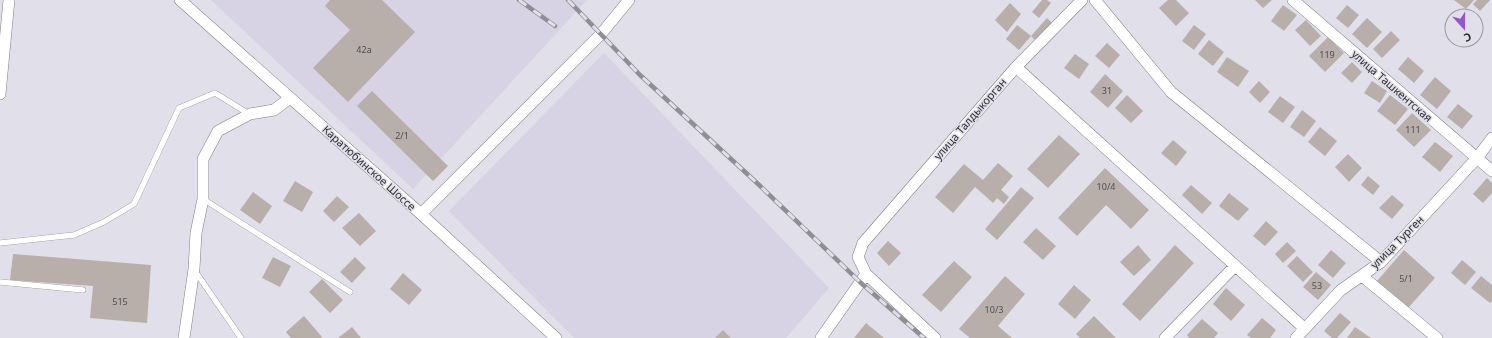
<svg xmlns="http://www.w3.org/2000/svg" width="1492" height="338" font-family="'Noto Sans',sans-serif">
<style>
.built{fill:#d7d3e4}
.building{fill:#b8afaa}
.lines{fill:none;stroke-linecap:round;stroke-linejoin:round}
.lane-casing{stroke:#7e7d85;stroke-width:6}
.street-casing{stroke:#7e7d85;stroke-width:12}
.lane{stroke:#fff;stroke-width:5.5}
.street{stroke:#fff;stroke-width:11}
.rail-casing{stroke:#8f8e95;stroke-width:4.5}
.rail{stroke:#e1dfe9;stroke-width:3;stroke-dasharray:9;stroke-linecap:butt}
.labels{text-anchor:middle;stroke-width:3;stroke-linejoin:round;paint-order:stroke}
.number-label{font-size:9px;fill:#504e4f}
.street-label{font-size:11px;fill:#2e2d31;stroke:#e1dfe9}
</style>
<rect width="100%" height="100%" fill="#e1dfe9"/>
<!-- built -->
<path class="built" d="M211 0H587L413 189Z
M604 53 829 288 786 338H574L449 211Z"/>
<!-- building -->
<path class="building" d="M330 0H382L415 32 348 102 313 68 350 30 325 6Z
M1042 0H1047L1051 3 1039 18 1032 12Z
M1168 0H1176L1189 13 1176 26 1159 8Z
M1255 0H1272L1263 8Z
M1454 0H1474L1466 9Z
M1477 0H1490L1480 11 1473 4Z
M1010 3 1021 14 1007 32 995 20Z
M1283 5 1297 15 1284 31 1271 21Z
M1347 5 1359 15 1348 28 1336 18Z
M1047 18 1053 24 1037 42 1031 36Z
M1367 18 1382 32 1367 48 1352 34Z
M1306 20 1321 36 1310 46 1295 30Z
M1017 25 1031 36 1019 50 1006 39Z
M1194 25 1206 34 1194 50 1182 41Z
M1391 31 1400 40 1382 58 1373 49Z
M1328 37 1344 53 1325 72 1309 56Z
M1209 40 1224 52 1213 66 1198 54Z
M1107 43 1120 55 1109 68 1095 56Z
M1075 54 1089 64 1079 79 1064 68Z
M1227 57 1249 71 1238 87 1217 72Z
M1408 57 1424 71 1414 83 1398 69Z
M1352 62 1362 72 1352 83 1341 73Z
M1105 74 1123 91 1108 108 1090 92Z
M1435 77 1451 91 1437 109 1420 95Z
M1259 81 1270 92 1260 103 1249 92Z
M1372 81 1387 91 1380 103 1364 93Z
M372 91 448 166 433 181 357 106Z
M1127 95 1143 111 1131 123 1115 108Z
M1390 95 1408 109 1395 125 1377 111Z
M1280 96 1295 107 1283 123 1268 112Z
M1458 104 1473 116 1462 129 1447 117Z
M1302 110 1316 121 1304 137 1290 127Z
M1412 113 1431 130 1414 147 1396 130Z
M1320 127 1337 141 1325 156 1308 142Z
M1059 135 1080 154 1048 188 1027 169Z
M1173 140 1187 152 1176 166 1161 153Z
M1435 142 1453 156 1440 172 1422 157Z
M1348 154 1362 168 1349 182 1335 167Z
M998 163 1013 176 1001 190 1009 197 1004 204 997 198 993 203 975 187 953 213 935 197 964 164 983 180Z
M1105 168 1149 210 1131 229 1106 205 1077 236 1058 218Z
M1368 176 1380 186 1373 195 1361 185Z
M1487 178 1492 183V193L1483 203 1473 194Z
M295 181 313 192 302 212 283 201Z
M1191 185 1212 203 1202 214 1182 195Z
M1021 187 1034 198 997 240 985 229Z
M253 192 272 206 260 224 240 210Z
M1229 193 1249 209 1238 221 1219 206Z
M1392 195 1404 205 1392 219 1379 208Z
M337 196 349 207 334 222 323 211Z
M359 213 376 231 360 246 342 228Z
M1266 221 1278 232 1265 246 1253 236Z
M1036 228 1056 246 1043 260 1023 242Z
M888 241 901 253 889 266 877 253Z
M1287 242 1296 251 1283 263 1275 254Z
M1138 245 1151 260 1134 276 1120 262Z
M1175 245 1194 263 1140 321 1122 304Z
M1331 250 1346 263 1333 278 1318 265Z
M1404 250 1435 278 1408 308 1377 281Z
M13 254 151 265 147 323 90 318 93 286 10 280Z
M1297 256 1313 272 1303 282 1287 266Z
M273 257 291 266 280 287 262 278Z
M355 257 366 268 352 283 340 272Z
M1462 260 1476 272 1465 285 1451 273Z
M954 261 972 277 941 312 922 295Z
M1316 272 1331 285 1318 300 1303 287Z
M403 273 422 290 409 305 390 289Z
M1005 276 1025 294 998 326 1012 338H970L959 329Z
M1481 276 1492 285V301L1490 303 1471 288Z
M322 279 343 300 330 313 309 292Z
M1074 285 1091 300 1075 319 1058 304Z
M1226 288 1245 305 1231 321 1213 304Z
M1340 313 1351 322 1337 338H1332L1324 331Z
M304 316 322 337 321 338H291L286 332Z
M1094 316 1116 338H1080L1076 334Z
M1262 318 1276 330 1270 338H1251L1247 335Z
M1202 319 1218 333 1214 338H1189L1187 335Z
M866 323 884 338H854Z
M352 327 361 338H338Z
M1355 327 1371 338H1347Z
M723 330 731 338H715Z"/>
<g class="lines">
<defs>
<path id="lane" d="M203 199 350 292
M0 243 74 235 104 222 134 204 179 108 215 93 249 114
M195 271 241 338
M0 282 83 290"/>
<path id="street" d="M180 0 421 214 556 338
M1095 0 1171 92 1381 262
M1293 0 1492 171
M1016 67 1304 328
M0 94 9 0
M421 214 601 34 629 0
M1362 276 1437 338
M184 338 194 269 196 233 203 199V159L218 131 250 114 274 110 290 98
M821 338 866 274
M935 338 866 274 858 257 863 243 1016 67 1082 0
M1165 338 1234 267
M1296 338 1341 290 1381 262 1477 158 1492 138"/>
</defs>
<!-- lane casing -->
<use href="#lane" class="lane-casing"/>
<!-- street casing -->
<use href="#street" class="street-casing"/>
<!-- lane -->
<use href="#lane" class="lane"/>
<!-- street -->
<use href="#street" class="street"/>
<defs>
<path id="rail" d="M519 0 555 26
M568 0 640 75 757 183 861 283 924 338"/>
</defs>
<!-- rail casing -->
<use href="#rail" class="rail-casing"/>
<!-- rail -->
<use href="#rail" class="rail"/>
</g>
<g class="labels">
<!-- number labels -->
<g class="number-label">
<text x="364" y="53">42а</text>
<text x="1327" y="58">119</text>
<text x="1107" y="94">31</text>
<text x="1413" y="133">111</text>
<text x="402" y="139">2/1</text>
<text x="1106" y="190">10/4</text>
<text x="1406" y="282">5/1</text>
<text x="1317" y="289">53</text>
<text x="120" y="305">515</text>
<text x="994" y="313">10/3</text>
</g>
<!-- street labels -->
<g class="street-label">
<text transform="translate(1392 86) rotate(41)" y="4">улица Ташкентская</text>
<text transform="translate(970 119) rotate(-49)" y="4">улица Талдыкорган</text>
<text transform="translate(369 168) rotate(42)" y="4">Каратюбинское Шоссе</text>
<text transform="translate(1397 242) rotate(-45)" y="4">улица Турген</text>
</g>
</g>
<!-- north arrow -->
<g transform="translate(1464 28) rotate(159)"><circle r="19" fill="#e1dfe9" stroke="#99989f"/>
<path d="M0-3L7 15L0 10L-7 15Z" fill="#9457ce"/>
<text y="-6" font-size="11" font-weight="bold" text-anchor="middle" fill="#2e2d31">С</text>
</g>
</svg>
